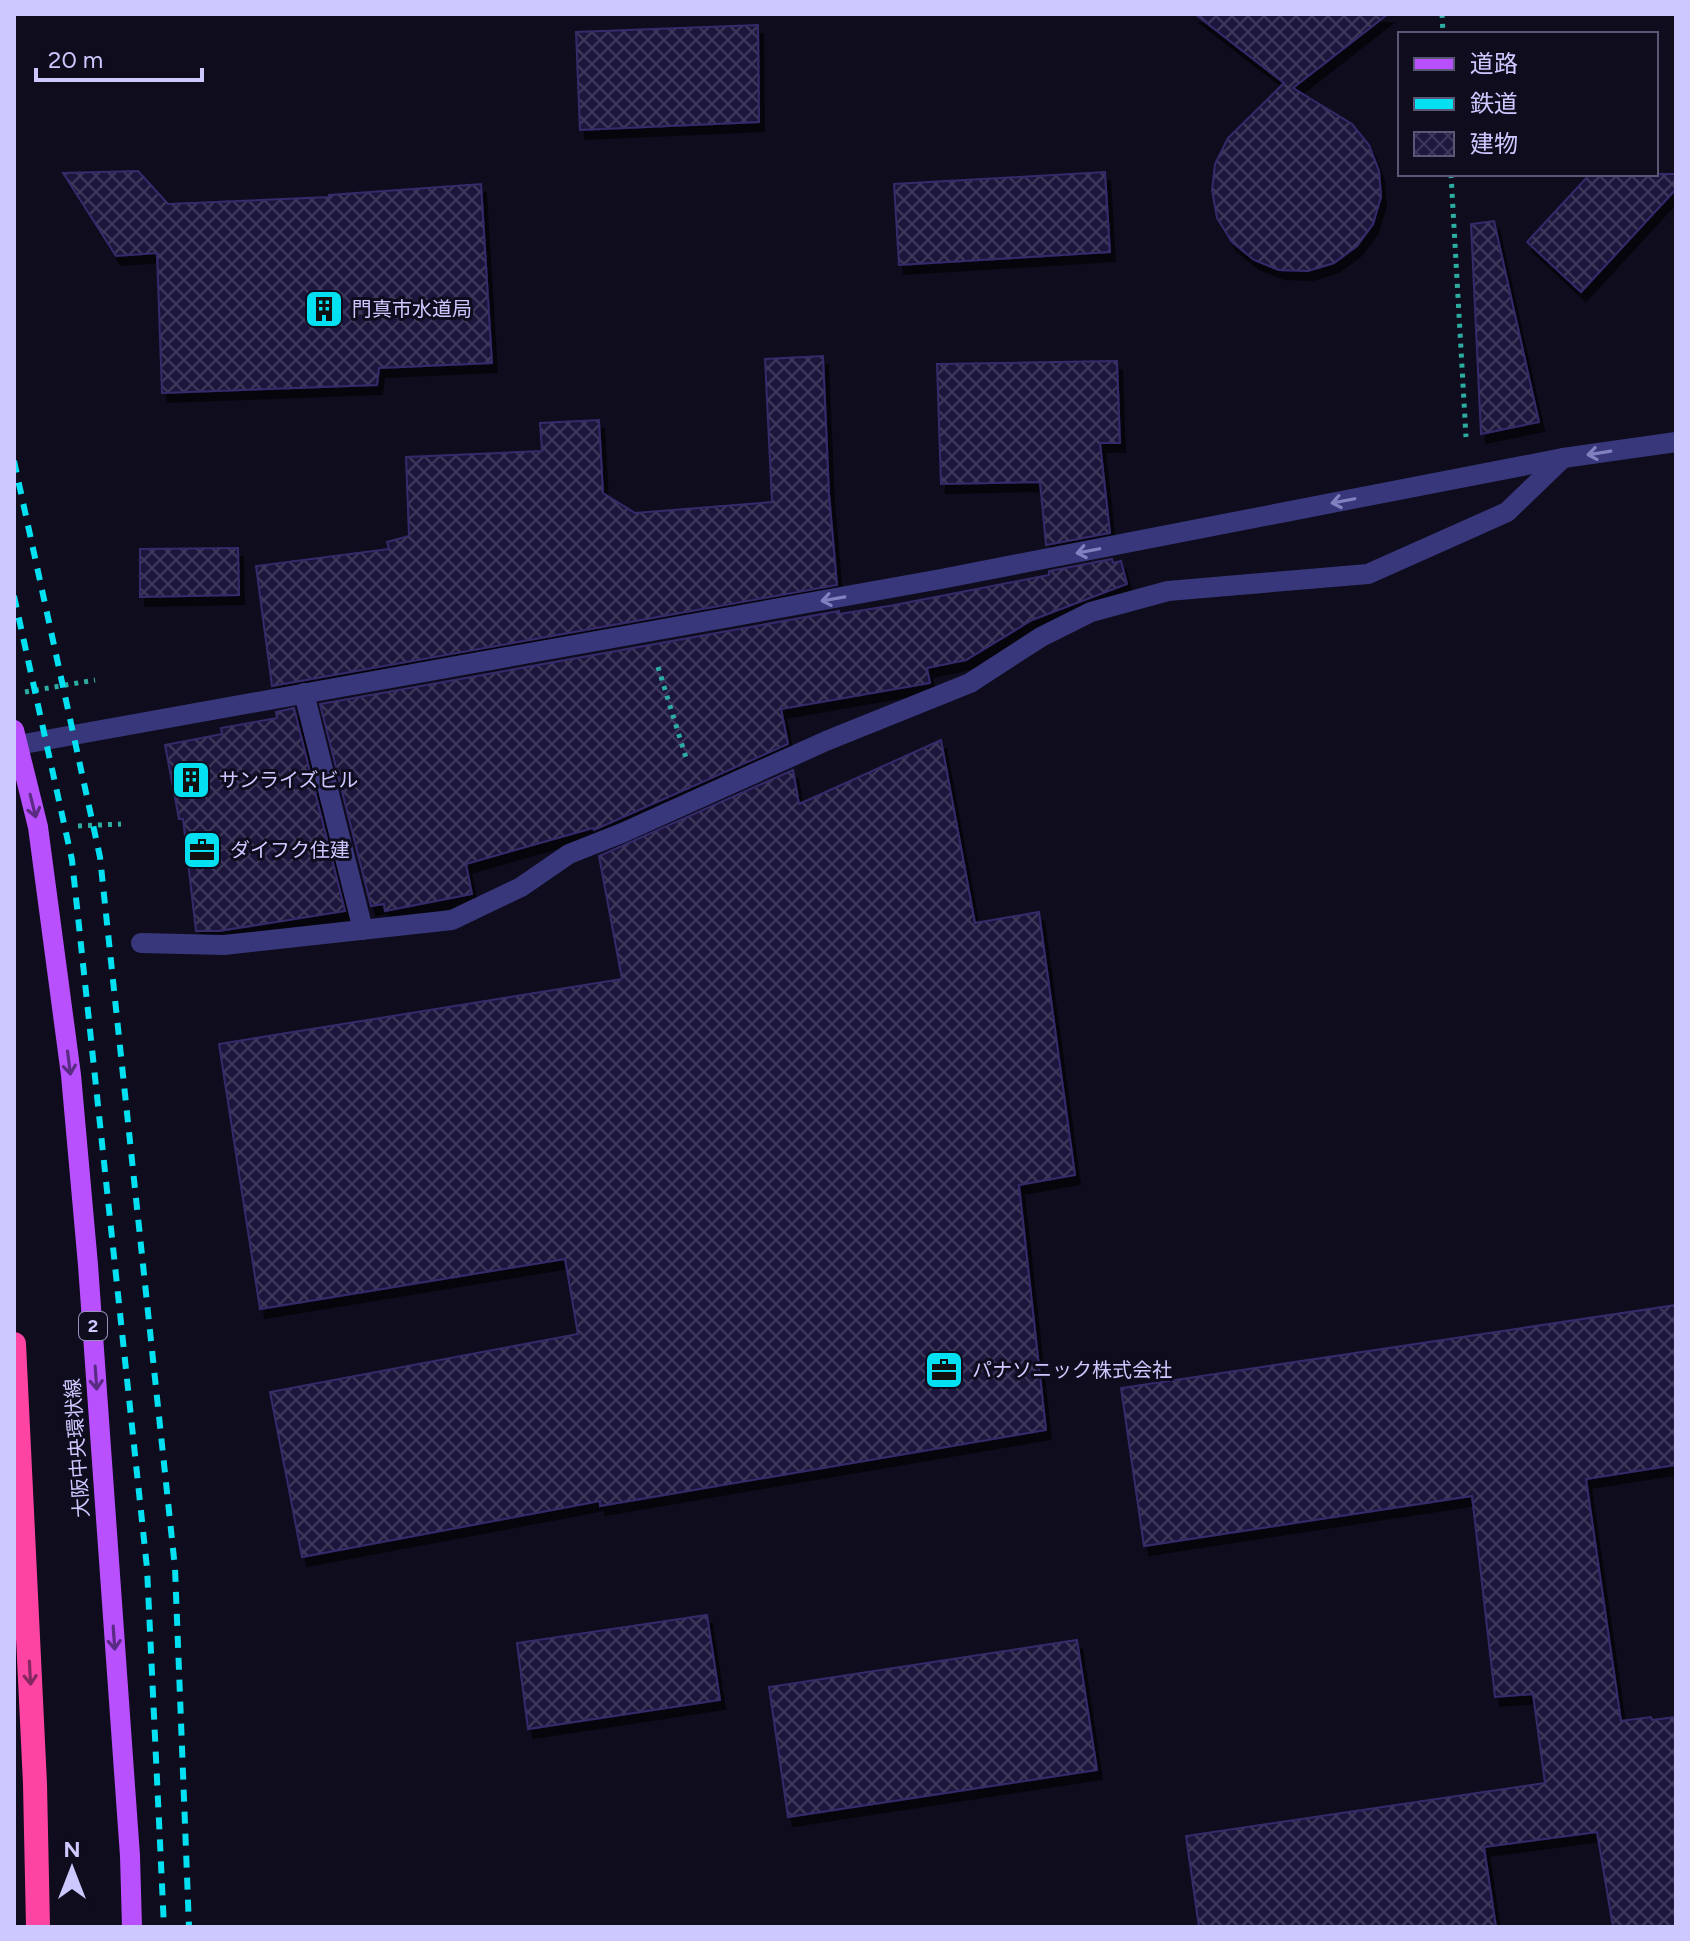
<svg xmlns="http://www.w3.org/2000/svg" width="1690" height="1941" font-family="Figtree,'Noto Sans JP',sans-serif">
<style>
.building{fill:url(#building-cross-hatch);stroke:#352a6a;stroke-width:2;filter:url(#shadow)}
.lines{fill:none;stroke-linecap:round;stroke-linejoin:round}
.path{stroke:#2dada2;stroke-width:5;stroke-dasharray:4 6;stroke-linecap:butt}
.lane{stroke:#38377c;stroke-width:20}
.street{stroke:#38377c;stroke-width:20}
.primary{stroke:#b850fe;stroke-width:20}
.highway{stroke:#fe44a2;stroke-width:24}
.rail{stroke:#02e0f1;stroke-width:6;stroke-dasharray:12 10;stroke-linecap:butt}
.oneway{stroke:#8280be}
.oneway2{stroke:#5a2b82}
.oneway3{stroke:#862860}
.labels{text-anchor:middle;stroke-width:6;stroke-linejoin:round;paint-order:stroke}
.shield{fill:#0e0c1d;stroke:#9490bb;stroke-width:2}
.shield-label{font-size:18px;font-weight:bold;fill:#cdc8ff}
.poi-label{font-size:20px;fill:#cdc8ff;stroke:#0e0c1d;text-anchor:start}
.street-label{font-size:20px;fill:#cdc8ff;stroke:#0e0c1d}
</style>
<defs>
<pattern id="building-cross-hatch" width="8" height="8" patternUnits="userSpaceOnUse" patternTransform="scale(2)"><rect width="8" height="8" fill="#1f183e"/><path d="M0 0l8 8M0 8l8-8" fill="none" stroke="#3e385b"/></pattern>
<filter id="shadow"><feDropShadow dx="5" dy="9" stdDeviation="0" flood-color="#0009"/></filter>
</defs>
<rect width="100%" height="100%" fill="#0e0c1d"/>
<!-- building -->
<path class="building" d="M1195 14H1388L1293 88 1352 124 1369 145 1379 171 1381 197 1373 224 1357 246 1334 263 1308 271 1279 270 1254 260 1232 242 1217 218 1212 190 1215 164 1228 138 1284 83Z
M758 25 759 122 580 130 576 32Z
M138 171 168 204 329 197V195L481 184 492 363 379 368 377 385 162 393 157 253 116 256 63 173Z
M1105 172 1110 252 899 265 894 184Z
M1590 174H1676V189L1581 292 1527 242Z
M1494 221 1539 422 1481 434 1471 224Z
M823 356 829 494 837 585 272 686 256 566 389 549 387 542 409 536 406 457 542 451 540 423 599 420 603 493 635 513 772 502 765 359Z
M1117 361 1120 443H1100L1110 533 1046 545 1040 482 941 484 937 364Z
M238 548 239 595 140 597V549Z
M1112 559 1113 563 1121 561 1127 584 1032 620 966 660 927 668 930 683 781 709 788 744 594 830 593 828 466 864 472 894 385 911 384 904 371 906 320 704 839 611V614L889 606 1049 575V571Z
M294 708 345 911 219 931H196L183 819H179L165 745 222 734 221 728 277 718 276 712Z
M941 740 975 923 1039 912 1075 1175 1019 1185 1046 1430 600 1506V1501L302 1557 270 1392 578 1334 565 1259 260 1309 219 1044 622 979 599 856 793 770 799 804Z
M1676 1305V1465L1586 1479 1621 1721 1651 1717 1652 1720 1676 1717V1927H1613L1597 1832 1484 1847 1496 1927H1199L1186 1836 1545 1783 1533 1694 1495 1697 1472 1496 1144 1546 1121 1388Z
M707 1615 720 1700 528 1729 517 1643Z
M1077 1640 1097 1770 788 1817 769 1687Z"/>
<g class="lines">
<!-- path -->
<path class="path" d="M1442 14 1443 34
M1451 174 1466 437
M658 667 687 761
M25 692 95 680
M78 826 121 824"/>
<!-- lane -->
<path class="lane" d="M304 693 363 930
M141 943 224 945 452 920 521 887 569 854 622 833 826 741 970 683 1041 637 1091 612 1168 591 1368 574 1507 512 1563 458"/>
<!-- street -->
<path class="street" d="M18 745 941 579 1563 458 1676 442"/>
<!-- primary -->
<path class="primary" d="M14 730 38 827 71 1075 88 1265 130 1856 132 1927"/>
<!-- highway -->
<path class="highway" d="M14 1344 35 1784 38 1927"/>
<!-- rail -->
<path class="rail" d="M14 461 100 857 175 1568 189 1927
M14 596 72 860 147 1568 164 1927"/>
</g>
<!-- one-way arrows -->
<defs><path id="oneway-shaft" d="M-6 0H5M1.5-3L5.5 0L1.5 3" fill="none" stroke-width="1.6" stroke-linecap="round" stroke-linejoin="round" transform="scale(2)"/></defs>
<g class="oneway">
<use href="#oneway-shaft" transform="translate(1599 453) rotate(171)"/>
<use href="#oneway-shaft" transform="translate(1343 501) rotate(169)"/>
<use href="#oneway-shaft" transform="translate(1088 551) rotate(169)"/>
<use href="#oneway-shaft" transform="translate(833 599) rotate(170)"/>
</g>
<g class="oneway2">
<use href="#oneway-shaft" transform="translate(33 806) rotate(76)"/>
<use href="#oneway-shaft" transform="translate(69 1063) rotate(83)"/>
<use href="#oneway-shaft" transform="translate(96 1378) rotate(86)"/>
<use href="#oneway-shaft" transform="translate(114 1638) rotate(86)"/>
</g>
<use class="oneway3" href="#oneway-shaft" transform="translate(30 1673) rotate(87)"/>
<!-- icons -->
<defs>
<symbol id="building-square" viewBox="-11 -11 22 22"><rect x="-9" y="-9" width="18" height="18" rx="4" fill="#02e0f1" stroke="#0e0c1d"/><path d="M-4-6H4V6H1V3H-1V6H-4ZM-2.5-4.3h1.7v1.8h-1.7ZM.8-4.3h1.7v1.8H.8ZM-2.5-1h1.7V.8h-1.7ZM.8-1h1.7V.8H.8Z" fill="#111"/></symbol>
<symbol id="office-square" viewBox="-11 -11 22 22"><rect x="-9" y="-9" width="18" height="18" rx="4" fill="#02e0f1" stroke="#0e0c1d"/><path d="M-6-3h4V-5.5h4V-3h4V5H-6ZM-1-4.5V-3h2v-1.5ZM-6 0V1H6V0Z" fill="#111"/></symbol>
</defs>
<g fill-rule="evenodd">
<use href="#building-square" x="302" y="287" width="44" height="44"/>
<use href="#building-square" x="169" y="758" width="44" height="44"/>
<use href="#office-square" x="180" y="828" width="44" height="44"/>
<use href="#office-square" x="922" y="1348" width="44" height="44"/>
</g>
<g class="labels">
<!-- shield labels -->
<rect class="shield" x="79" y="1312" width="28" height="28" rx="6"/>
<g class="shield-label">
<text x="93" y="1332">2</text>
</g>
<!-- poi labels -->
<g class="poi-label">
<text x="352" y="316">門真市水道局</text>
<text x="219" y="787">サンライズビル</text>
<text x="230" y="857">ダイフク住建</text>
<text x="972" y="1377">パナソニック株式会社</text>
</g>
<!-- street labels -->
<g class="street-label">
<text transform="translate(77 1448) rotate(-94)" y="7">大阪中央環状線</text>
</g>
</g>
<!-- border -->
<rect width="1690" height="1941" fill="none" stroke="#cdc8ff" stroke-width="32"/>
<!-- legend -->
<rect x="1398" y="32" width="260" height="144" fill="#0e0c1d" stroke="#5a5777" stroke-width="2"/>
<rect x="1414" y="58" width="40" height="12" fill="#b850fe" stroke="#5a5777" stroke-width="2"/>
<text x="1470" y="72" font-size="24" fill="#cdc8ff">道路</text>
<rect x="1414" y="98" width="40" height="12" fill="#02e0f1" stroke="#5a5777" stroke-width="2"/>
<text x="1470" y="112" font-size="24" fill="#cdc8ff">鉄道</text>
<rect x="1414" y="132" width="40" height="24" fill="url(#building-cross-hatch)" stroke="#5a5777" stroke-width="2"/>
<text x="1470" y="152" font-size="24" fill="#cdc8ff">建物</text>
<!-- north arrow -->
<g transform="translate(72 1869)" stroke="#0e0c1d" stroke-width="6" paint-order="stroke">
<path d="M0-6L14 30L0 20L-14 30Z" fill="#cdc8ff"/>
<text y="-12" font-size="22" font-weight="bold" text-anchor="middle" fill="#cdc8ff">N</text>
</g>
<!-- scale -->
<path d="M36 68v12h166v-12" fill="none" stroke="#cdc8ff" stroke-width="4"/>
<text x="48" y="68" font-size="24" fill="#cdc8ff" stroke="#0e0c1d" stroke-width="6" paint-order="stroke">20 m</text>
</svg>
